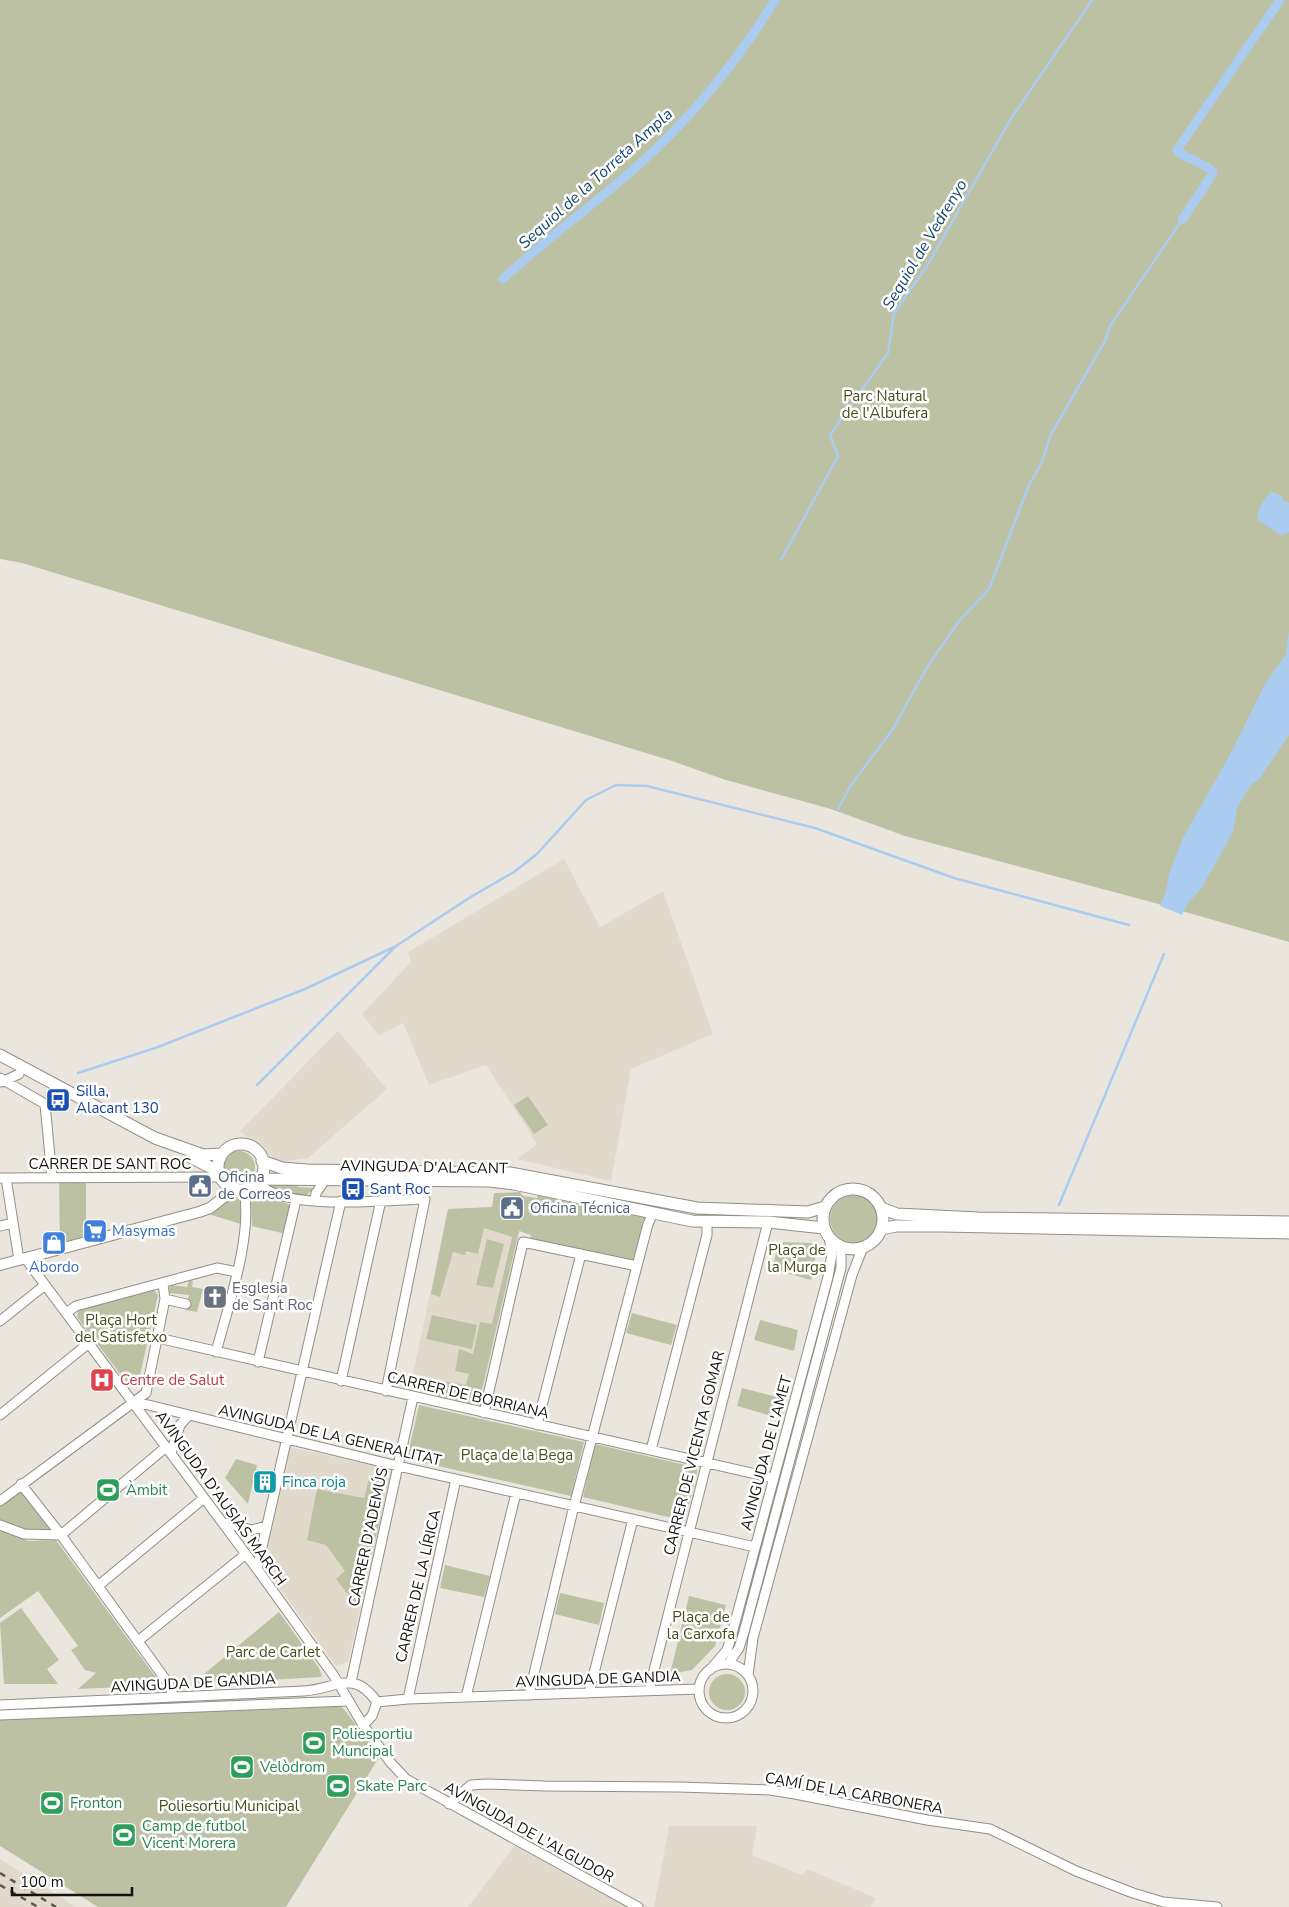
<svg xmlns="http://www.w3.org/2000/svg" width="1289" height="1907" font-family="'Nunito Sans',sans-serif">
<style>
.built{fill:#e1dacc}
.green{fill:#bdc1a3}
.water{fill:#aaccf1}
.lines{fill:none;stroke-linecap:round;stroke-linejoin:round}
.stream{stroke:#aaccf1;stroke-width:2.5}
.canal{stroke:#aaccf1;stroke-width:9}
.minor-casing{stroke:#928e87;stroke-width:11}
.tertiary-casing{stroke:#928e87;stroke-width:12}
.secondary-casing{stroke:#928e87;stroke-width:13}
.minor{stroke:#fff;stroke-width:9}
.tertiary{stroke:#fff;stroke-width:10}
.secondary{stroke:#fff;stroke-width:11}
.rail{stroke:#595652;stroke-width:2.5;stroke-dasharray:6 6;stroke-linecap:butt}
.labels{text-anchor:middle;stroke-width:5;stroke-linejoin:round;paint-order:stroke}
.park-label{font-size:15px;fill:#494d18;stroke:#fff}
.transit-label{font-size:15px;fill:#164399;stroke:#fff;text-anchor:start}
.street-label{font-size:15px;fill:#141210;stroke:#fff}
.service-label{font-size:15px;fill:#4e5e75;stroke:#fff;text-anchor:start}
.shop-label{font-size:15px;fill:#366cbe;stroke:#fff;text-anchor:start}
.worship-label{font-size:15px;fill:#5b616d;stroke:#fff;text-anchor:start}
.health-label{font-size:15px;fill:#be3a42;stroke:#fff;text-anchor:start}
.culture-label{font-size:15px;fill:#0d838f;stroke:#fff;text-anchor:start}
.leisure-label{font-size:15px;fill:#27864d;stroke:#fff;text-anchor:start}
.water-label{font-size:16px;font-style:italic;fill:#124471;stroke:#fff}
</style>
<rect width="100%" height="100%" fill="#eae6de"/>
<!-- built -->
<path class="built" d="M564 859 600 927 663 891 713 1034 631 1069 611 1181 517 1159 537 1144 486 1065 429 1085 403 1023 379 1036 362 1014 411 962 408 952Z
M338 1031 387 1089 308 1158 278 1162 240 1131Z
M498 1207 522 1221 480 1403 473 1406 435 1396 439 1380 413 1374 448 1209Z
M290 1447 392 1470 348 1662 336 1666 263 1565Z
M669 1826H757L752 1855 802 1875 807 1869 876 1898 871 1907H654Z
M521 1837 649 1907H468Z
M0 1859 76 1907H0Z"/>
<!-- green -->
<path class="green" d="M0 0H1289V942L1151 902 905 836 831 809 726 780 669 760 22 563 0 559Z
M528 1096 548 1125 534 1134 514 1105Z
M223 1167a16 16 0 1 1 32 0a16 16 0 1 1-32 0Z
M59 1178H86V1241L60 1249Z
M301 1183 297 1187 315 1188 304 1197 289 1196 263 1184Z
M539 1189 653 1213 637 1266 529 1243 531 1235 519 1231 479 1402 472 1404 438 1396 442 1381 466 1385 469 1374 455 1371 459 1349 473 1354 480 1322 492 1324 512 1237 484 1228 478 1254 466 1251 465 1255 453 1252 440 1297 431 1294 448 1209 492 1207 494 1193 520 1192 523 1196 537 1198Z
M260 1192 290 1205 291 1210 286 1234 252 1226 251 1196Z
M830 1219a24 24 0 1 1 48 0a24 24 0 1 1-48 0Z
M230 1195 241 1198V1224L211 1215V1211Z
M487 1239 504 1244 493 1288 476 1285Z
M779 1242 812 1243 816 1254 811 1280 772 1269Z
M191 1280 193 1282 192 1287 203 1289 197 1312 185 1310 189 1295 169 1293 170 1285 187 1287 189 1281Z
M153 1289 158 1295 138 1384 130 1387 77 1317 79 1308Z
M632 1313 677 1325 671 1345 626 1333Z
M432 1315 477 1325 472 1349 426 1339Z
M760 1320 798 1330 794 1351 754 1340Z
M742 1388 781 1398 775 1417 737 1406Z
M419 1405 584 1442 571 1496 407 1459Z
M595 1444 698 1468 685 1521 583 1497Z
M236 1459 257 1465 248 1504 225 1478Z
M370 1475 382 1479 374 1514 381 1516 358 1608 336 1579 345 1571 326 1545 307 1540 317 1489 364 1498Z
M20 1488 54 1532 10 1528 0 1521V1504Z
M0 1530 29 1541 56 1540 157 1679 144 1686 78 1689 96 1673 85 1670 71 1650 78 1646 38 1591 0 1618Z
M445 1565 490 1576 484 1597 440 1588Z
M560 1593 604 1603 599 1625 555 1614Z
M689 1596 726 1605 715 1646 692 1670 670 1674Z
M21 1608 59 1660 47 1669 58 1684H4L0 1623Z
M279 1612 319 1668 322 1677 192 1684Z
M709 1692a18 18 0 1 1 36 0a18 18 0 1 1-36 0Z
M334 1701 343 1708 380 1756 286 1907H98L0 1846V1718Z"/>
<!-- water -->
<path class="water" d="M1271 492 1282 496V500L1289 503V532L1282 536 1257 519C1258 507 1264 500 1271 492Z
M1289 630V735L1260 778 1250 786 1237 808 1233 832 1201 889 1188 903 1182 915 1160 906 1166 892 1169 874 1183 838 1232 751 1265 684 1286 654Z"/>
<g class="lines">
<!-- stream -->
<path class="stream" d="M781 560 838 456 830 435 888 353 894 313 927 266 1010 120 1092 0
M838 809 851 785 893 729 926 669 959 621 989 589 1029 485 1042 462 1050 436 1105 341 1110 326 1182 220
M78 1073 158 1047 305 989 394 947
M257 1085 396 946 469 898 514 872 537 854 586 800 616 785 647 786 815 828 954 878 1129 925
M1059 1205 1164 954"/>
<!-- canal -->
<path class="canal" d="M1213 173 1209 168 1179 153 1177 150 1280 0
M1182 220 1210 178
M503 279C554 231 613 192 662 143 706 100 743 52 775 0"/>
<defs>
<path id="minor" d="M0 1078 45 1104 52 1178
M2 1082 19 1074
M0 1178 220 1177
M6 1178 19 1260
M258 1182C279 1212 389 1200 425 1199L386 1391
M315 1201 316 1193 325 1180
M0 1226 13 1223
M25 1258 257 1569 334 1676 363 1725 391 1763 406 1779 638 1907
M165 1299 186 1304
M66 1313 76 1306 217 1268 237 1272
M0 1321 45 1285
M158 1338 773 1478
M216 1352C228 1307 253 1235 244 1190
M258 1362 296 1200
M341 1381 381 1200
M132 1401 398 1466 755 1547
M484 1413 523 1242 637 1266
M0 1415 89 1343
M537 1425 581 1254
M651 1450 707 1235V1221
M171 1453 180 1425 188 1416
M21 1484 61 1535 168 1683 174 1697
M0 1501 146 1393 165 1299 163 1284
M222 1522 252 1530 266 1526
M0 1525 24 1534 61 1535
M61 1535 166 1447
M257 1569 341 1201
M98 1586 204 1498
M138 1641 246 1554
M728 1664 739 1648 744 1632 841 1268V1251L838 1245
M699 1691a27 27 0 1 1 54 0a27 27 0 1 1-54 0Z
M710 1670 727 1650 730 1641 828 1277 832 1254 829 1237
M748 1675 753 1638 852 1275 863 1247
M351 1682 413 1397
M649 1690 768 1222
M589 1693 633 1519
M529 1695 572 1514 648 1224 653 1213
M466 1697 516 1493
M408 1699 456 1479
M377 1702 408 1699 699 1689
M0 1705 304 1691C336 1689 353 1668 377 1702
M0 1715 347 1701
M363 1725 372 1716 377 1702
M449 1804 471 1785 487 1784 544 1786 679 1787 770 1790 795 1794 927 1820 990 1829 1076 1871 1133 1893 1163 1902 1217 1907"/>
<path id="tertiary" d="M0 1265 199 1212 210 1208 234 1189"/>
<path id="secondary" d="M0 1055 155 1138 203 1155 222 1154
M218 1167a23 23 0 1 1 46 0a23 23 0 1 1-46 0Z
M192 1158 218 1171
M262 1161 282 1168 307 1170 510 1173 697 1208 808 1212 825 1207
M260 1179 489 1181 514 1184 692 1221 768 1222 824 1228
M823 1219a30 30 0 1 1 60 0a30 30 0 1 1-60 0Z
M881 1208 897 1214 978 1218 1289 1222
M881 1229 896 1226H942L1289 1233"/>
</defs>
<!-- minor casing -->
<use href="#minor" class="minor-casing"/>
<!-- tertiary casing -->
<use href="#tertiary" class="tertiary-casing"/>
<!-- secondary casing -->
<use href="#secondary" class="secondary-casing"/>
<!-- minor -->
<use href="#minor" class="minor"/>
<!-- tertiary -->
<use href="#tertiary" class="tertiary"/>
<!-- secondary -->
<use href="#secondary" class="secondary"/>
<!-- rail -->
<path class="rail" d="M0 1873 56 1907
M0 1885 38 1907"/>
</g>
<!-- icons -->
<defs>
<symbol id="bus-square" viewBox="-11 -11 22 22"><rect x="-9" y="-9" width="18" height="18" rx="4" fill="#1a4fb4" stroke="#fff"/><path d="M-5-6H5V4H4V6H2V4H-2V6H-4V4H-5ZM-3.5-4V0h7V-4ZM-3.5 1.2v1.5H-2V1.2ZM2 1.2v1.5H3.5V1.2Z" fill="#fff"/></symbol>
<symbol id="civic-square" viewBox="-11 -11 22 22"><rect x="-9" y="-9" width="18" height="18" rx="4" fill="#5c6f8a" stroke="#fff"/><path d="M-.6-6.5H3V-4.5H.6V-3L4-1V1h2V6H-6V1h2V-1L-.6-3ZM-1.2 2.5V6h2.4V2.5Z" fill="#fff"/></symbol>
<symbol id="supermarket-square" viewBox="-11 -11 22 22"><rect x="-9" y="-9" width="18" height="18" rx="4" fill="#3f7fe0" stroke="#fff"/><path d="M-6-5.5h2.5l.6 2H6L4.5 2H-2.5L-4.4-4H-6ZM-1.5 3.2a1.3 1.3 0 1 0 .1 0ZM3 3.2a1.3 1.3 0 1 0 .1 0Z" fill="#fff"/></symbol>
<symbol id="shop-square" viewBox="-11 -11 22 22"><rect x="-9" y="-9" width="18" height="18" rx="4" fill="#3f7fe0" stroke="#fff"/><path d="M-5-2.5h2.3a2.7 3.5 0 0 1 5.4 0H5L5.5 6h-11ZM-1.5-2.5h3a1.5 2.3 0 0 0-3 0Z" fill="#fff"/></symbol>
<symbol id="church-square" viewBox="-11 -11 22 22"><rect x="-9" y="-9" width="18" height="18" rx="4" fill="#6b7280" stroke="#fff"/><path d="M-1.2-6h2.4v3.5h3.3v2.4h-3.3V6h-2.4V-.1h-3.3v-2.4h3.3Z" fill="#fff"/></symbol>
<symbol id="hospital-square" viewBox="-11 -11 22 22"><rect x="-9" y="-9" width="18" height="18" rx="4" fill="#e0444e" stroke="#fff"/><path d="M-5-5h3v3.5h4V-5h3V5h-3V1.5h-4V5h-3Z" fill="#fff"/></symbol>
<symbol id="building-square" viewBox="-11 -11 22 22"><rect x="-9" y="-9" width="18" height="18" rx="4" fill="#0f9aa8" stroke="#fff"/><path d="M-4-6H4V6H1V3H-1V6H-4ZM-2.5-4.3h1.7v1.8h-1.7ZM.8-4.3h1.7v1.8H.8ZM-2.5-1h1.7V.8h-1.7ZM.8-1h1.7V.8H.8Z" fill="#fff"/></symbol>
<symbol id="stadium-square" viewBox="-11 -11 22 22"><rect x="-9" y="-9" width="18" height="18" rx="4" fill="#2e9e5b" stroke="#fff"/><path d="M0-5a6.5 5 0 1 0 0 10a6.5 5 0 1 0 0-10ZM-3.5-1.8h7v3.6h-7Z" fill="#fff"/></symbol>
</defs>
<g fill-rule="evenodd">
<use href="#bus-square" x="44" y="1086" width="28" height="28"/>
<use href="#civic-square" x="186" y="1172" width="28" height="28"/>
<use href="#bus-square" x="339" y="1175" width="28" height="28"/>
<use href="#civic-square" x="498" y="1194" width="28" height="28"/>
<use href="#supermarket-square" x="81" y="1217" width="28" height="28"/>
<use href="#shop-square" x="40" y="1229" width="28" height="28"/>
<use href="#church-square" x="201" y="1283" width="28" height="28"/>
<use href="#hospital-square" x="88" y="1366" width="28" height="28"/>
<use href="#building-square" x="251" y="1468" width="28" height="28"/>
<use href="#stadium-square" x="94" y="1476" width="28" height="28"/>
<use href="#stadium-square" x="300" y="1729" width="28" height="28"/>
<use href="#stadium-square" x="228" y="1753" width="28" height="28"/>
<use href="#stadium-square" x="324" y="1772" width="28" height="28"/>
<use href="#stadium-square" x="38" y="1789" width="28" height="28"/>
<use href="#stadium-square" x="110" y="1821" width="28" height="28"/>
</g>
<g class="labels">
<!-- park labels -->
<g class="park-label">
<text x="885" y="401">Parc Natural<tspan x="885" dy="17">de l'Albufera</tspan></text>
<text x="797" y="1255">Plaça de<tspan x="797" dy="17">la Murga</tspan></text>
<text x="121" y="1325">Plaça Hort<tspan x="121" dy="17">del Satisfetxo</tspan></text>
<text x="517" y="1460">Plaça de la Bega</text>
<text x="701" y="1622">Plaça de<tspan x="701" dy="17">la Carxofa</tspan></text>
<text x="273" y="1657">Parc de Carlet</text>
<text x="229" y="1811">Poliesortiu Municipal</text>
</g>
<!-- transit labels -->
<g class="transit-label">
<text x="76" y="1096">Silla,<tspan x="76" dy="17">Alacant 130</tspan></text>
<text x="370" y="1194">Sant Roc</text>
</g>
<!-- street labels -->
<g class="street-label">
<text x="110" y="1169">CARRER DE SANT ROC</text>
<text transform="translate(424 1167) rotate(1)" y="5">AVINGUDA D'ALACANT</text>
<text transform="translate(468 1395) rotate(13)" y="5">CARRER DE BORRIANA</text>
<text transform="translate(330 1435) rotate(13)" y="5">AVINGUDA DE LA GENERALITAT</text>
<text transform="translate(694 1453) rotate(-76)" y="5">CARRER DE VICENTA GOMAR</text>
<text transform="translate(766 1453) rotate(-75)" y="5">AVINGUDA DE L'AMET</text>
<text transform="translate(221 1498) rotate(54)" y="5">AVINGUDA D'AUSIÀS MARCH</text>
<text transform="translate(368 1537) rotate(-78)" y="5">CARRER D'ADEMÚS</text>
<text transform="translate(418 1586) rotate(-77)" y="5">CARRER DE LA LÍRICA</text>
<text transform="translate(598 1679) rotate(-2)" y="5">AVINGUDA DE GANDIA</text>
<text transform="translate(193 1683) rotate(-3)" y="5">AVINGUDA DE GANDIA</text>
<text transform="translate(854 1793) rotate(10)" y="5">CAMÍ DE LA CARBONERA</text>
<text transform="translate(529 1832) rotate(29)" y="5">AVINGUDA DE L'ALGUDOR</text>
</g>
<!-- service labels -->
<g class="service-label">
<text x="218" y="1182">Oficina<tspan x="218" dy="17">de Correos</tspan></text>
<text x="530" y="1213">Oficina Técnica</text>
</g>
<!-- shop labels -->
<g class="shop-label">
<text x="112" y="1236">Masymas</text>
<text x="54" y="1272" text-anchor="middle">Abordo</text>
</g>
<!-- worship labels -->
<g class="worship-label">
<text x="232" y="1293">Esglesia<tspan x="232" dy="17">de Sant Roc</tspan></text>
</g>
<!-- health labels -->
<g class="health-label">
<text x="120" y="1385">Centre de Salut</text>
</g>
<!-- culture labels -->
<g class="culture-label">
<text x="282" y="1487">Finca roja</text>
</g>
<!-- leisure labels -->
<g class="leisure-label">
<text x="126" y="1495">Àmbit</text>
<text x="332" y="1739">Poliesportiu<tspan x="332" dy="17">Muncipal</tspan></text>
<text x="260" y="1772">Velòdrom</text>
<text x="356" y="1791">Skate Parc</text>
<text x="70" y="1808">Fronton</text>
<text x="142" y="1831">Camp de futbol<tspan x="142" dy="17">Vicent Morera</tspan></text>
</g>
<!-- water labels -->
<g class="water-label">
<text transform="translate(595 178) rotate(-42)" y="6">Sequiol de la Torreta Ampla</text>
<text transform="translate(924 244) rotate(-59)" y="6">Sequiol de Vedrenyo</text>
</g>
</g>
<!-- scale -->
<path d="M12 1887v8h120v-8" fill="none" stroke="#141210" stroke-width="2.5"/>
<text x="20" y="1887" font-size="15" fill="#141210" stroke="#ffffff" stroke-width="4" paint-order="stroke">100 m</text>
</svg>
